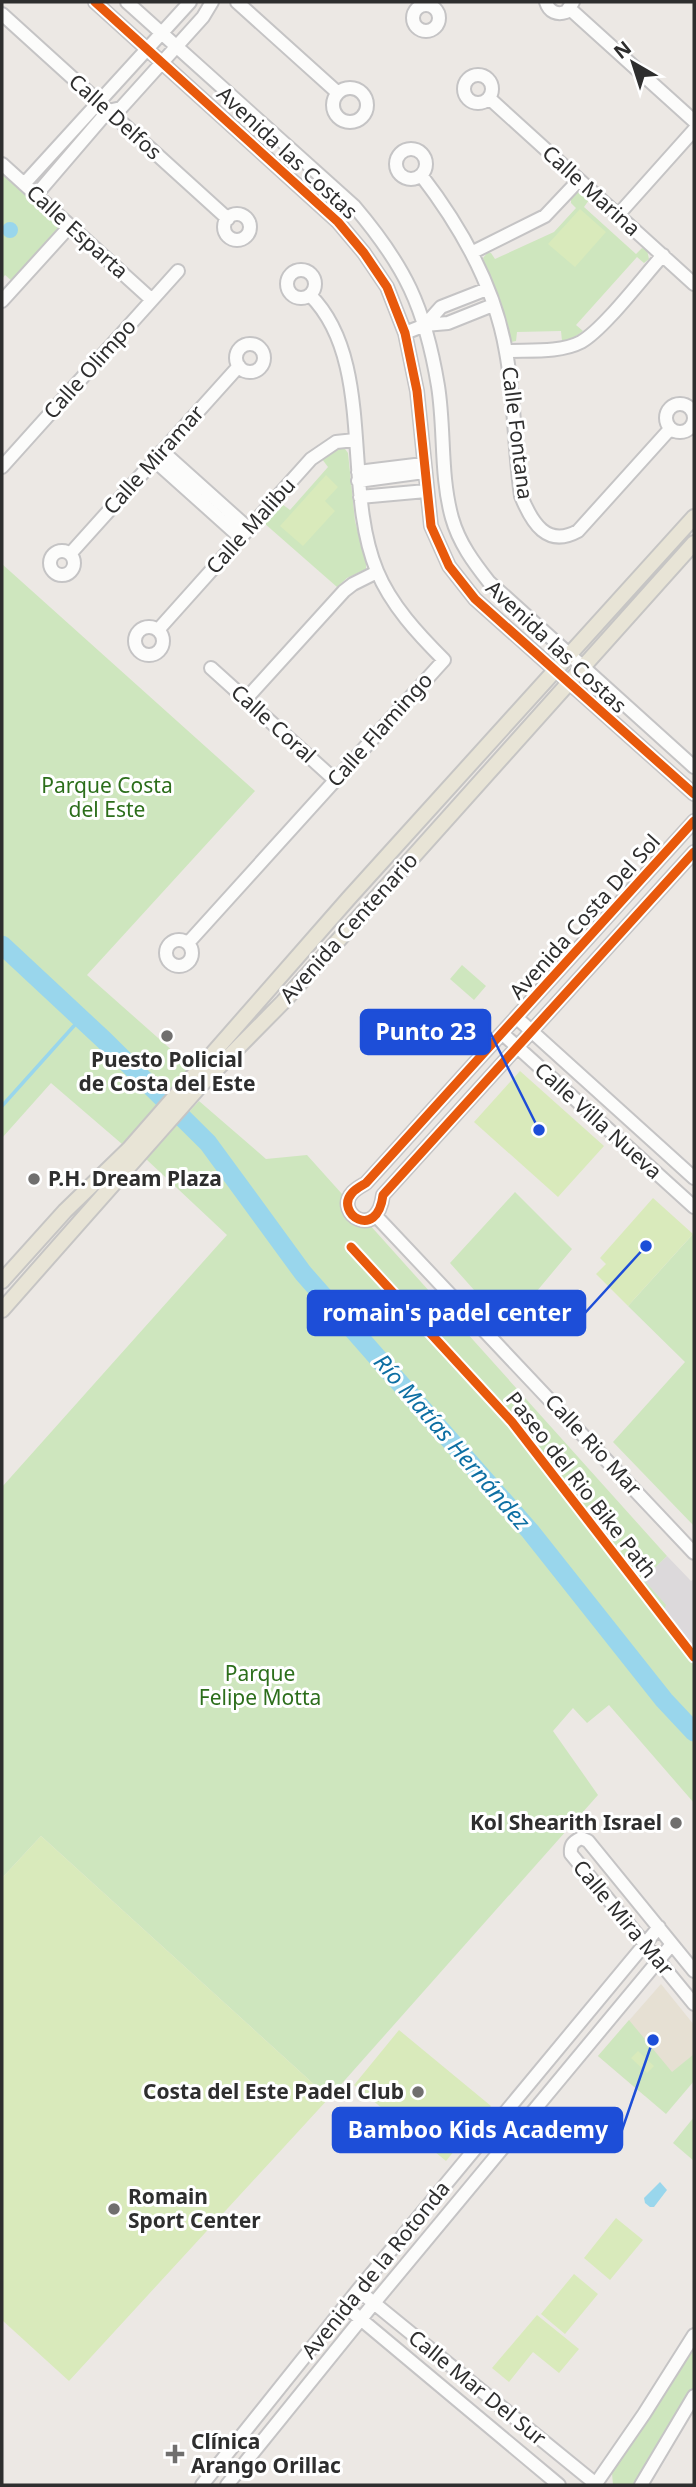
<svg xmlns="http://www.w3.org/2000/svg" width="696" height="2487" font-family="'Noto Sans',sans-serif">
<style>
.industrial{fill:#dcd9db}
.education{fill:#e6e0d3}
.green{fill:#cee6be}
.pitch{fill:#d9eabb}
.water{fill:#99d6ec}
.lines{fill:none;stroke-linecap:round;stroke-linejoin:round}
.stream{stroke:#99d6ec;stroke-width:3.5}
.river{stroke:#99d6ec;stroke-width:19}
.minor-casing{stroke:#c5c4c5;stroke-width:16}
.major-casing{stroke:#c6c5c4;stroke-width:18}
.minor{stroke:#fcfcfb;stroke-width:12}
.major{stroke:#e8e4d6;stroke-width:14}
.cycleway-casing{stroke:#fff;stroke-width:13}
.cycleway{stroke:#e8590c;stroke-width:9}
.poi-dot{fill:#706f6e;stroke:#fff;stroke-width:2.5}
.labels{text-anchor:middle;stroke-width:6;stroke-linejoin:round;paint-order:stroke}
.street-label{font-size:21px;fill:#2e2e2e;stroke:#fff}
.park-label{font-size:21px;fill:#2c6e1b;stroke:#fff}
.poi-label{font-size:21px;font-weight:bold;fill:#2e2e2e;stroke:#fff;text-anchor:start}
.water-label{font-size:23px;font-style:italic;fill:#0d6fa3;stroke:#fff}
.leader{fill:none;stroke:#1d4ed8;stroke-width:2.5}
.callout-dot{fill:#1d4ed8;stroke:#fff;stroke-width:2.5}
.callout{fill:#1d4ed8;stroke:#1d4ed8;stroke-width:2.5}
.callout-label{font-size:23px;text-anchor:middle;font-weight:bold;fill:#fff}
</style>
<rect width="100%" height="100%" fill="#ece8e4"/>
<!-- industrial -->
<path class="industrial" d="M667 1556 691 1581 694 1579V1648L665 1617 664 1611 643 1579Z"/>
<!-- education -->
<path class="education" d="M661 1984 694 2025V2054L645 2096 598 2056Z"/>
<!-- green -->
<path class="green" d="M2 173 55 220 58 228 12 281 5 275 2 279Z
M578 192 585 194 589 200 584 207 636 254 642 248 647 250 649 259 644 263 637 257 576 325 583 331 572 339 562 341 561 331 517 332 516 341 511 342 483 258 488 252 491 253 495 259 554 232 576 208 571 203V199Z
M340 448 345 449 348 453 355 521 366 563V569L347 578 337 587 264 523 282 504 290 510 328 467 322 459Z
M2 564 255 791 87 975 192 1068 122 1144 51 1083 2 1138Z
M462 965 486 986 474 1000 450 979Z
M199 1101 266 1159 307 1155 667 1556 643 1579 666 1605 664 1611 665 1617 694 1648V1803L609 1705 587 1723 573 1708 553 1731 598 1795 329 2098 41 1836 2 1878V1487L227 1235 146 1159Z
M515 1192 572 1249 507 1327 450 1263Z
M694 1233V1526L613 1442 685 1362 628 1306Z
M629 2020 672 2072 694 2054V2081L666 2114 598 2056Z
M694 2117V2161L673 2143Z
M694 2344V2386L635 2485H613L612 2473Z"/>
<!-- pitch -->
<path class="pitch" d="M580 209 606 232 575 267 548 244Z
M326 475 338 487 325 501 335 511 303 546 280 526Z
M520 1071 604 1146 558 1197 474 1122Z
M653 1198 693 1234 628 1306 596 1274 606 1264 600 1258Z
M41 1836 329 2098 69 2381 2 2320V1878Z
M399 2030 491 2106 446 2161 354 2085Z
M638 2051 654 2066 647 2073 631 2058Z
M616 2218 643 2240 610 2280 584 2258Z
M574 2274 598 2294 565 2334 541 2314Z
M537 2315 579 2349 559 2373 533 2352 509 2382 492 2368Z"/>
<!-- water -->
<path class="water" d="M2 230a8 8 0 1 1 16 0a8 8 0 1 1-16 0Z
M660 2182 667 2190 654 2207H650L645 2203 644 2198Z"/>
<g class="lines">
<!-- stream -->
<path class="stream" d="M2 1106 81 1018"/>
<!-- river -->
<path class="river" d="M2 945 104 1040 208 1143 303 1273 530 1531 664 1700 694 1732"/>
<defs>
<path id="minor" d="M95 2 338 222 364 253 387 287 405 333 417 391 431 526 449 566 475 599 694 794
M127 2 354 206C405 266 425 307 438 386 445 430 440 475 452 518 459 543 474 563 489 582L694 767
M237 2 338 93
M546 2C549 12 557 15 566 12L573 2
M413 18a13 13 0 1 1 26 0a13 13 0 1 1-26 0Z
M570 9 694 121
M2 14 228 219
M464 89a14 14 0 1 1 28 0a14 14 0 1 1-28 0Z
M333 105a17 17 0 1 1 34 0a17 17 0 1 1-34 0Z
M489 98 694 284
M396 164a15 15 0 1 1 30 0a15 15 0 1 1-30 0Z
M2 164 152 300
M421 175C461 227 495 286 506 352 515 400 514 449 521 496 532 523 547 548 578 531L670 429
M24 184 190 2
M36 195 108 111 121 108 203 17 212 2
M224 227a13 13 0 1 1 26 0a13 13 0 1 1-26 0Z
M618 215 694 130
M473 252 545 216 579 180
M287 284a14 14 0 1 1 28 0a14 14 0 1 1-28 0Z
M2 301 70 226
M425 325 441 307 487 289
M405 333 425 325 448 323 493 305
M236 358a14 14 0 1 1 28 0a14 14 0 1 1-28 0Z
M506 351C530 350 560 353 581 342 604 329 643 277 663 255
M666 418a14 14 0 1 1 28 0a14 14 0 1 1-28 0Z
M162 451 249 529
M154 460 241 538
M2 467 178 271
M358 472 423 464
M358 481 424 472
M360 497 426 491
M50 563a12 12 0 1 1 24 0a12 12 0 1 1-24 0Z
M70 554 239 366
M135 641a14 14 0 1 1 28 0a14 14 0 1 1-28 0Z
M158 630 311 459 336 442 355 440
M211 668 335 780
M246 699 344 591 353 584 377 572
M694 821 366 1183C361 1186 355 1189 352 1193 334 1213 377 1242 383 1195L694 852
M166 953a13 13 0 1 1 26 0a13 13 0 1 1-26 0Z
M188 943 444 660C418 634 391 605 377 571 342 488 376 361 310 295
M517 1018 694 1178
M503 1034 694 1207
M376 1216 694 1553
M694 1971 588 1841 581 1838C573 1842 570 1845 571 1854L694 2004
M358 2290 597 2485
M345 2306 559 2485
M202 2485 358 2290 659 1927
M227 2485 374 2303 672 1944
M595 2485 644 2414 694 2335
M641 2485 694 2396"/>
<path id="major" d="M2 1281 65 1211 129 1149 349 898 694 517
M2 1310 199 1087 283 1002 694 543"/>
</defs>
<!-- minor casing -->
<use href="#minor" class="minor-casing"/>
<!-- major casing -->
<use href="#major" class="major-casing"/>
<!-- minor -->
<use href="#minor" class="minor"/>
<!-- major -->
<use href="#major" class="major"/>
<defs>
<path id="cycleway" d="M95 2 338 222 364 253 387 287 405 333 417 391 431 526 449 566 475 599 694 794
M694 821 366 1183C361 1186 355 1189 352 1193 334 1213 377 1242 383 1195L694 852
M351 1247 512 1422 694 1657"/>
</defs>
<!-- cycleway casing -->
<use href="#cycleway" class="cycleway-casing"/>
<!-- cycleway -->
<use href="#cycleway" class="cycleway"/>
</g>
<!-- markers -->
<g class="poi-dot">
<circle cx="167" cy="1036" r="7"/>
<circle cx="34" cy="1179" r="7"/>
<circle cx="676" cy="1823" r="7"/>
<circle cx="418" cy="2092" r="7"/>
<circle cx="114" cy="2209" r="7"/>
<path d="M171.5 2443.5h7v7h7v7h-7v7h-7v-7h-7v-7h7z"/>
</g>
<g class="labels">
<!-- street labels -->
<g class="street-label">
<text transform="translate(115 117) rotate(42)" y="7">Calle Delfos</text>
<text transform="translate(287 153) rotate(43)" y="7">Avenida las Costas</text>
<text transform="translate(591 191) rotate(42)" y="7">Calle Marina</text>
<text transform="translate(77 232) rotate(42)" y="7">Calle Esparta</text>
<text transform="translate(90 369) rotate(-48)" y="7">Calle Olimpo</text>
<text transform="translate(517 433) rotate(83)" y="7">Calle Fontana</text>
<text transform="translate(154 460) rotate(-48)" y="7">Calle Miramar</text>
<text transform="translate(251 526) rotate(-48)" y="7">Calle Malibu</text>
<text transform="translate(556 647) rotate(43)" y="7">Avenida las Costas</text>
<text transform="translate(273 724) rotate(42)" y="7">Calle Coral</text>
<text transform="translate(380 730) rotate(-48)" y="7">Calle Flamingo</text>
<text transform="translate(585 917) rotate(-48)" y="7">Avenida Costa Del Sol</text>
<text transform="translate(349 928) rotate(-48)" y="7">Avenida Centenario</text>
<text transform="translate(598 1121) rotate(42)" y="7">Calle Villa Nueva</text>
<text transform="translate(593 1445) rotate(47)" y="7">Calle Rio Mar</text>
<text transform="translate(581 1485) rotate(52)" y="7">Paseo del Rio Bike Path</text>
<text transform="translate(623 1918) rotate(50)" y="7">Calle Mira Mar</text>
<text transform="translate(376 2270) rotate(-51)" y="7">Avenida de la Rotonda</text>
<text transform="translate(477 2388) rotate(39)" y="7">Calle Mar Del Sur</text>
</g>
<!-- park labels -->
<g class="park-label">
<text x="107" y="793">Parque Costa<tspan x="107" dy="24">del Este</tspan></text>
<text x="260" y="1681">Parque<tspan x="260" dy="24">Felipe Motta</tspan></text>
</g>
<!-- poi labels -->
<g class="poi-label">
<text x="167" y="1067" text-anchor="middle">Puesto Policial<tspan x="167" dy="24">de Costa del Este</tspan></text>
<text x="48" y="1186">P.H. Dream Plaza</text>
<text x="662" y="1830" text-anchor="end">Kol Shearith Israel</text>
<text x="404" y="2099" text-anchor="end">Costa del Este Padel Club</text>
<text x="128" y="2204">Romain<tspan x="128" dy="24">Sport Center</tspan></text>
<text x="191" y="2449">Clínica<tspan x="191" dy="24">Arango Orillac</tspan></text>
</g>
<!-- water labels -->
<g class="water-label">
<text transform="translate(452 1442) rotate(49)" y="8">Río Matías Hernández</text>
</g>
</g>
<!-- callouts -->
<path class="leader" d="M539 1130L490 1032M646 1246L585 1313M653 2040L622 2130"/>
<g class="callout-dot">
<circle cx="539" cy="1130" r="7"/>
<circle cx="646" cy="1246" r="7"/>
<circle cx="653" cy="2040" r="7"/>
</g>
<g class="callout">
<rect x="361" y="1010" width="129" height="44" rx="7"/>
<rect x="308" y="1291" width="277" height="44" rx="7"/>
<rect x="333" y="2108" width="289" height="44" rx="7"/>
</g>
<g class="callout-label">
<text x="426" y="1040">Punto 23</text>
<text x="447" y="1321">romain's padel center</text>
<text x="478" y="2138">Bamboo Kids Academy</text>
</g>
<!-- border -->
<rect width="696" height="2487" fill="none" stroke="#2e2e2e" stroke-width="7"/>
<!-- north arrow -->
<g transform="translate(633 63) rotate(321)" stroke="#ffffff" stroke-width="5" paint-order="stroke">
<path d="M0-5L12 26L0 18L-12 26Z" fill="#2e2e2e"/>
<text y="-10" font-size="19" font-weight="bold" text-anchor="middle" fill="#2e2e2e">N</text>
</g>
</svg>
